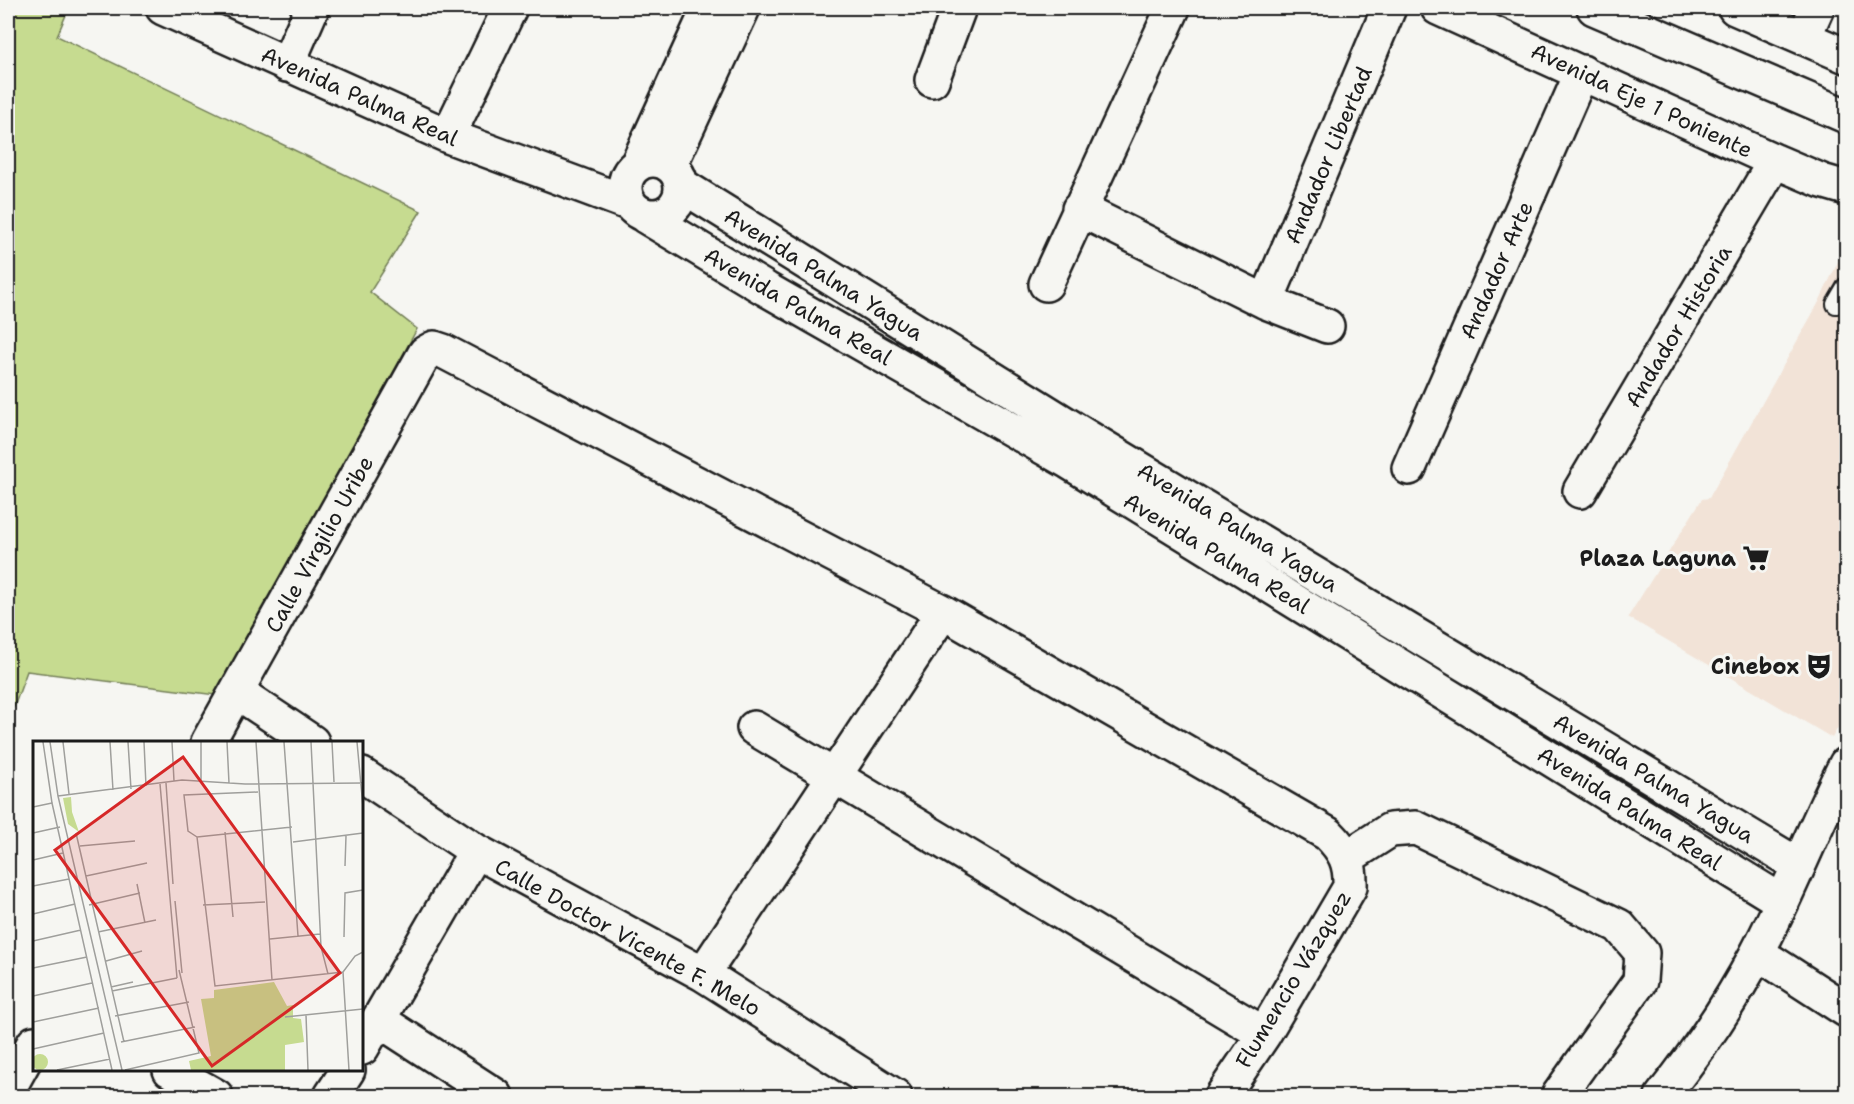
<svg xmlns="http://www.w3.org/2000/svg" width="1854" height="1104" font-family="'Shantell Sans',sans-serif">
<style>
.built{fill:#f2e3d7}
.green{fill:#c6db90;stroke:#717c56;stroke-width:1.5}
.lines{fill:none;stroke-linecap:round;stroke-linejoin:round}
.lane-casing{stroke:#1c1c1c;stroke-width:22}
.street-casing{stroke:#1c1c1c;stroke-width:38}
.secondary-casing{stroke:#1c1c1c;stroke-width:38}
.lane{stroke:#f6f6f2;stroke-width:18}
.street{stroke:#f6f6f2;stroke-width:33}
.secondary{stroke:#f6f6f2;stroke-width:33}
.labels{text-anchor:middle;stroke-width:6;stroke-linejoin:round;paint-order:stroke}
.street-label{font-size:22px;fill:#1c1c1c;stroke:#f6f6f2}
.poi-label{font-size:22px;font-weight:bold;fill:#1c1c1c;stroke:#f6f6f2;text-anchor:end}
.inset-road{fill:none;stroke:#9f9f9c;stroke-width:1.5}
.view{fill:#d62828;fill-opacity:0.15;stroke:#d62828;stroke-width:3}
.inset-edge{fill:none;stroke:#1c1c1c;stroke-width:3}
</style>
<rect width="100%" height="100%" fill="#f6f6f2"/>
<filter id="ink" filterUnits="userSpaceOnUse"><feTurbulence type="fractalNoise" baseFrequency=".0167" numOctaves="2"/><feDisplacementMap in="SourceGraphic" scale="12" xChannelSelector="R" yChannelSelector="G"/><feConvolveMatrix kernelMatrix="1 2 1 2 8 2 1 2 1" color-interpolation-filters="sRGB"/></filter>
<g filter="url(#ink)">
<!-- built -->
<path class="built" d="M1846 245V713L1832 738 1628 617 1702 499 1709 498 1819 302Z"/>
<!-- green -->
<path class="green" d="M8 8H69L57 36 421 211 370 292 417 329 216 695 27 671 14 707 8 702Z"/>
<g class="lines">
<defs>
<path id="lane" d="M1836 304 1846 287"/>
<path id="street" d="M163 8 448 136 628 203
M1438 8 1775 161 1822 181 1846 188
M1735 8 1846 56
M1804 37 1817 8
M287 65 312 8
M932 80 959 8
M448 136 510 8
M625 188a28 28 0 1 1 56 0a28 28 0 1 1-56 0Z
M638 163 709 8
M670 165 743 8
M681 185 1082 434 1798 865
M1079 209 1266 302 1327 326
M645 216 766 289 1069 462 1781 901
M1046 284 1173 8
M1266 302 1389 8
M1409 468 1582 72
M1580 491 1775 161
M237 692 312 742
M754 728 1264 1034
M208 742 425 353 434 348 443 351 943 612 1328 834C1345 851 1351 863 1350 887L1264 1034 1222 1096
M362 775 476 851 703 974 895 1096
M1348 857 1390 830 1416 828 1619 926 1642 953 1640 981 1558 1096
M1758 953 1846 1010
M703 974 943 612
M379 1020 496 1096
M362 1048 476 851
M170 1070 216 1096
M8 1090 34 1043
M331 1096 348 1070
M1662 1096C1697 1052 1729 1006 1756 955 1789 893 1814 827 1846 764"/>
<path id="secondary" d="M1594 8 1846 116"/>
</defs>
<!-- lane casing -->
<use href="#lane" class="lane-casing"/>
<!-- street casing -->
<use href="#street" class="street-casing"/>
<!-- secondary casing -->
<use href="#secondary" class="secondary-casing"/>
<!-- lane -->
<use href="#lane" class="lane"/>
<!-- street -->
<use href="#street" class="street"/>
<!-- secondary -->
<use href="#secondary" class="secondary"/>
</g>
</g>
<!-- icons -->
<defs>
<symbol id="supermarket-bare" viewBox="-9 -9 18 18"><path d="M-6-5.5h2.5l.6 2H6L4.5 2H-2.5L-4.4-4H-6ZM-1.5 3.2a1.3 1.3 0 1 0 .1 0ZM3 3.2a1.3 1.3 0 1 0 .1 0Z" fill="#1c1c1c" stroke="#f6f6f2" stroke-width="2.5" paint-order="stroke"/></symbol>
<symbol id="theatre-bare" viewBox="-9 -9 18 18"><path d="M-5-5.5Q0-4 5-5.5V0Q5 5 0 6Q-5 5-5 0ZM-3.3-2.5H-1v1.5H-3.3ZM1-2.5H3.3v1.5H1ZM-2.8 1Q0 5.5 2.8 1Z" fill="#1c1c1c" stroke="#f6f6f2" stroke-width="2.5" paint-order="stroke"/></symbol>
</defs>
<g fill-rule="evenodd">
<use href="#supermarket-bare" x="1737" y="539" width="38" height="38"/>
<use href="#theatre-bare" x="1800" y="647" width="38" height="38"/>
</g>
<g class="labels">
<!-- street labels -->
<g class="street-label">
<text transform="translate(360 96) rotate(24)" y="8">Avenida Palma Real</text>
<text transform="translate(1642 100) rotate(25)" y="8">Avenida Eje 1 Poniente</text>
<text transform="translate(1328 155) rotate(-67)" y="8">Andador Libertad</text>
<text transform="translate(1496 270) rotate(-66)" y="8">Andador Arte</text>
<text transform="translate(824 274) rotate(32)" y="8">Avenida Palma Yagua</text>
<text transform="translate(798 306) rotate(30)" y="8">Avenida Palma Real</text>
<text transform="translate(1678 326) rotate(-59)" y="8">Andador Historia</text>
<text transform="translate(1238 527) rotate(31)" y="8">Avenida Palma Yagua</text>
<text transform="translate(319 544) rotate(-61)" y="8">Calle Virgilio Uribe</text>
<text transform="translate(1217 553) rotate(31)" y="8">Avenida Palma Real</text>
<text transform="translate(1654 778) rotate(31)" y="8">Avenida Palma Yagua</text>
<text transform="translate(1630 808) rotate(32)" y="8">Avenida Palma Real</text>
<text transform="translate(628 937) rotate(29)" y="8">Calle Doctor Vicente F. Melo</text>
<text transform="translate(1293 979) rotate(-59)" y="8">Flumencio Vázquez</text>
</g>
<!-- poi labels -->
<g class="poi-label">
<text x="1736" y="566">Plaza Laguna</text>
<text x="1799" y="674">Cinebox</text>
</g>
</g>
<!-- overview -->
<g transform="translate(33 741)">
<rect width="330" height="330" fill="#f6f6f2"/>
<path d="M38 56 39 71 46 91 35 83 30 57ZM241 241 254 265 260 264V277L268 278 271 301 252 304V329H158L156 320 178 315 168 258 181 257V249ZM-1 321a8 8 0 1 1 16 0a8 8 0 1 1-16 0Z" fill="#c6db90"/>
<path class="inset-road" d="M10 1 19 62 79 329M17 1 25 55 89 329M30 1 36 53M77 1 80 49M95 1 98 48M111 1 113 45M139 1 141 40M168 1V39M194 1 196 42M223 1 239 239M251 1 265 195M278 1 288 206 295 233M299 1 301 41M324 1 330 66M133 42 140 143M127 43 144 237M25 55 149 39 212 43 330 42M0 66 19 62M192 91 200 176M0 92 27 86M43 92 91 301M164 96 182 245 310 231M164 96 155 90 151 54 225 51M164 96 259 86M260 101 330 92M47 105 102 100M0 119 30 112M312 125 313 95M53 135 114 122M104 143 112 182M0 145 36 138M142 160 149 232M56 164 107 152M170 164 232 161M0 173 42 163M65 191 123 179M311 196 312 152 330 149M237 198 287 193M0 200 48 189M73 220 109 210M0 227 54 216M310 231 316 329M310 231 322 215 330 211M78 246 100 241M79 250 144 237M0 255 59 242M273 274 275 329M82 275 156 261M252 276 330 268M0 281 66 267M88 301 162 286M0 308 71 292M24 329 77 318M92 329 166 312 146 229"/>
<path class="view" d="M150 16 307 232 179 325 22 109Z"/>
<rect width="330" height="330" class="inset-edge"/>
</g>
<!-- margin -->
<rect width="1854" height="1104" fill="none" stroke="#f6f6f2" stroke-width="30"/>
<rect x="15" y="15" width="1824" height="1074" fill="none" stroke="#1c1c1c" stroke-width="2" filter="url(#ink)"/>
</svg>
